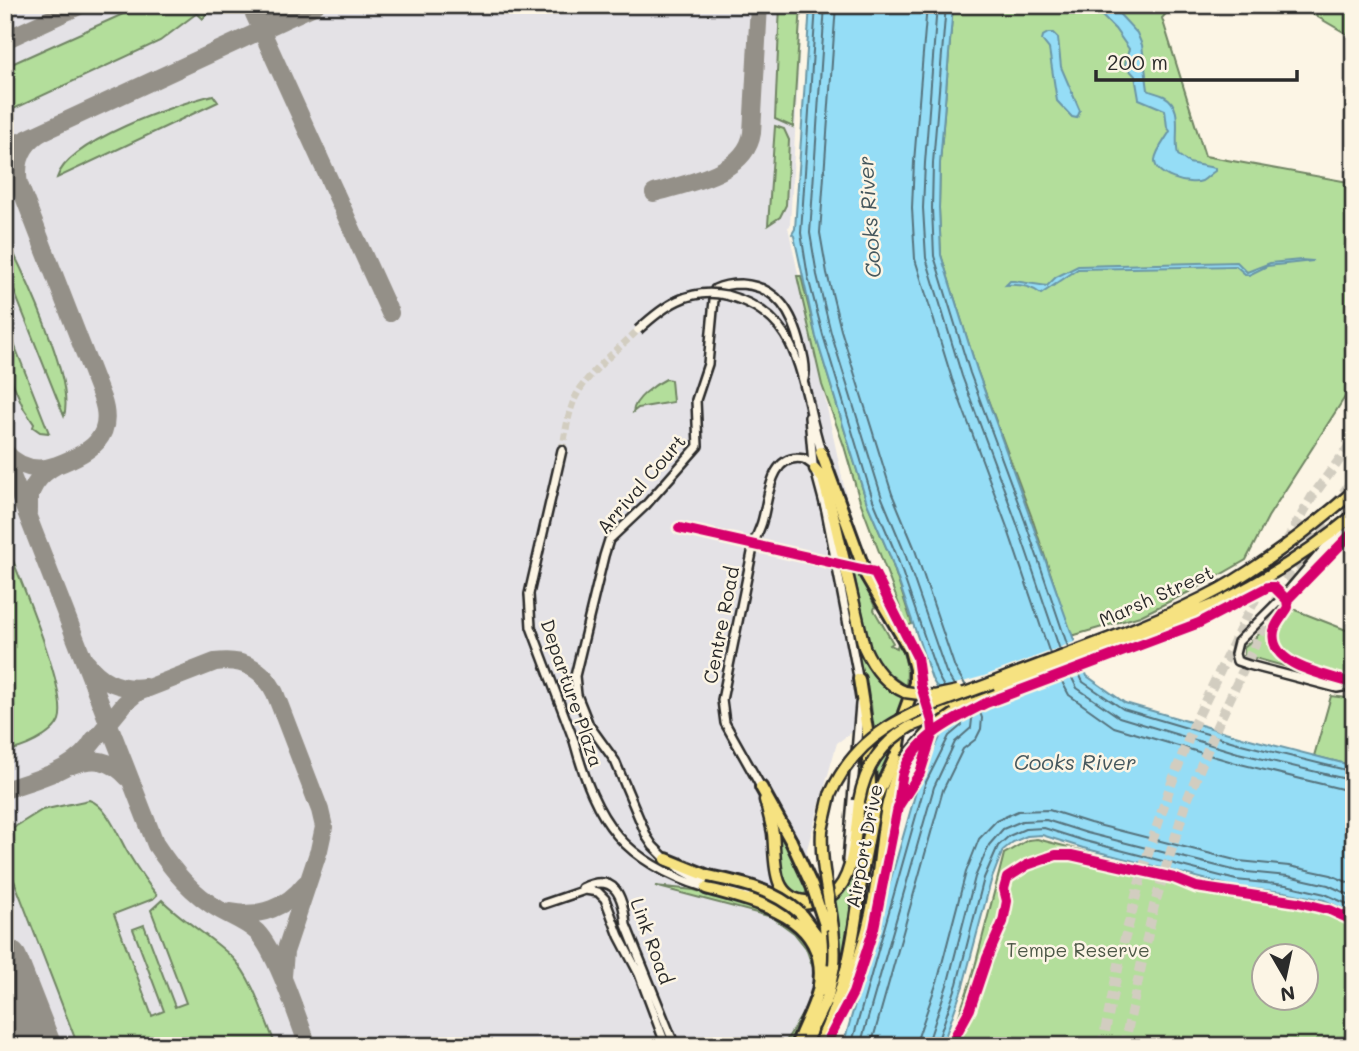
<svg xmlns="http://www.w3.org/2000/svg" width="1359" height="1051" font-family="Mali,sans-serif">
<style>
.built{fill:#e4e2e6}
.green{fill:#b3de9b;stroke:#6f8463;stroke-width:2;fill-rule:evenodd}
.water{fill:#95ddf6;stroke:#6b96a5;stroke-width:2}
.pier{fill:#fcf5e5}
.lines{fill:none;stroke-linecap:round;stroke-linejoin:round}
.shore{stroke:#55727c;stroke-width:2}
.taxiway{stroke:#949088;stroke-width:18}
.runway{stroke:#949088;stroke-width:46}
.minor-tunnel{stroke:#d2cdc0;stroke-width:7;stroke-dasharray:7 3.5;stroke-linecap:butt}
.highway-tunnel{stroke:#d2cdc0;stroke-width:10;stroke-dasharray:10 5;stroke-linecap:butt}
.minor-casing{stroke:#2b2b2b;stroke-width:12}
.major-casing{stroke:#2b2b2b;stroke-width:15}
.highway-casing{stroke:#2b2b2b;stroke-width:16}
.minor{stroke:#fcf5e5;stroke-width:7}
.major{stroke:#f6e281;stroke-width:10}
.highway{stroke:#f6e281;stroke-width:10}
.minor-bridge-casing{stroke:#2b2b2b;stroke-width:12;stroke-linecap:butt}
.major-bridge-casing{stroke:#2b2b2b;stroke-width:15;stroke-linecap:butt}
.highway-bridge-casing{stroke:#2b2b2b;stroke-width:16;stroke-linecap:butt}
.minor-bridge{stroke:#fcf5e5;stroke-width:7}
.major-bridge{stroke:#f6e281;stroke-width:10}
.highway-bridge{stroke:#f6e281;stroke-width:10}
.cycleway-casing{stroke:#fcf5e5;stroke-width:15}
.cycleway{stroke:#d6006c;stroke-width:10}
.labels{text-anchor:middle;stroke-width:5;stroke-linejoin:round;paint-order:stroke}
.street-label{font-size:19px;fill:#2b2b2b;stroke:#fcf5e5}
.park-label{font-size:19px;fill:#4d5847;stroke:#fcf5e5}
.water-label{font-size:21px;font-style:italic;fill:#46585e;stroke:#fcf5e5}
</style>
<rect width="100%" height="100%" fill="#fcf5e5"/>
<filter id="ink" filterUnits="userSpaceOnUse"><feTurbulence type="fractalNoise" baseFrequency=".0143" numOctaves="2"/><feDisplacementMap in="SourceGraphic" scale="14" xChannelSelector="R" yChannelSelector="G"/><feConvolveMatrix kernelMatrix="1 2 1 2 8 2 1 2 1" color-interpolation-filters="sRGB"/></filter>
<g filter="url(#ink)">
<!-- built -->
<path class="built" d="M5 5H802L790 226 788 227 891 704 837 743 807 849 810 960 814 980 809 1002 791 1046H5Z"/>
<!-- green -->
<path class="green" d="M143 5H208L209 9 203 19 197 13 160 41 5 113V67Z
M780 5H801L793 127 775 119Z
M953 5H1174L1162 18 1205 156 1354 183V383L1268 517 1246 560 1199 587 1140 616 1075 635H1071L1032 518 977 370 941 255 939 208 940 163Z
M1297 5H1354V38Z
M213 95 218 102 57 178C67 141 177 104 213 95Z
M775 126 784 129 789 140 786 205 780 217 768 225Z
M5 236C23 271 75 380 64 416L5 268Z
M797 276H801L816 337 867 503 890 556 912 624 907 626 860 501 844 446 822 385Z
M5 321 49 433 40 432 33 427 34 424 24 409 5 365Z
M666 379 671 380 673 402 638 408 633 412C634 399 654 385 666 379Z
M5 541C17 572 69 692 59 720 53 736 21 750 5 751Z
M858 567 875 607 874 610 893 643 890 645 897 648 898 643C907 658 908 670 906 686L884 670 882 671 871 654 853 569Z
M1290 608 1354 633V673L1345 683 1244 655V647Z
M854 634C871 662 867 684 904 696L895 724 892 753 877 783 873 782 869 722 872 716 871 703H866Z
M1331 696 1354 699V766L1314 756Z
M858 741H864L867 805 856 892 852 894 842 970 832 1002 837 977 839 949 833 901C862 873 858 840 864 803L854 801Z
M89 800C107 805 119 838 128 853 137 868 146 882 157 895L153 899 114 914 152 1016 164 1011 133 929 144 925 175 1007 186 1003 151 910 162 900C184 922 212 937 233 958 253 978 265 1020 276 1046H78L5 857V833L42 810Z
M779 829 809 889 804 895C777 889 779 853 776 830Z
M1037 839 1242 892 1284 896 1330 906 1354 918V1046H954L951 1040 947 1046H942L945 1039H951L973 974 1004 854 1028 840ZM1306 956V998H1264V956Z
M655 886 694 890 732 900 787 920 801 935 807 943 815 969 814 991 807 1010 789 1046H783L809 1003 814 980 813 968 806 948 794 933 772 917Z"/>
<!-- water -->
<path class="water" d="M810 5H953L940 163 939 208 941 255 977 370 1087 676 1125 703 1242 737 1354 766V914L1324 900 1285 892 1235 887 1083 848 1042 835 1027 836 1013 842 1003 850 991 881 963 986 942 1046H843L919 781 943 731 957 721 932 679 890 556 867 503 816 337 794 236 792 234 795 229Z
M1111 5 1137 33 1142 45 1148 90C1153 93 1158 93 1164 96 1185 107 1173 136 1178 155L1189 163 1215 168V171C1210 174 1207 178 1202 181 1189 186 1154 176 1155 160 1156 150 1166 139 1170 131L1167 127 1165 110 1139 99 1135 76 1125 65 1129 49 1115 29 1100 14V7Z
M1048 33H1053L1058 38 1061 67 1080 111 1077 118 1072 117 1057 101 1049 49 1042 40 1043 36Z
M1301 260 1313 261 1267 266 1249 275 1245 274 1236 266 1078 269 1041 294C1031 286 1019 284 1006 285L1010 281H1014L1047 286 1056 277 1078 266 1237 262 1247 272 1270 263Z"/>
<!-- pier -->
<path class="pier" d="M1077 641 1087 666 985 705 939 732 952 720 934 690 984 676Z"/>
<g class="lines">
<!-- shore -->
<path class="shore" d="M816 5 801 233 808 277 823 335 873 500 896 554 938 676 944 687
M825 5 810 233 817 275 831 333 882 498 904 551 946 672 954 685
M836 5 820 233 827 273 841 330 892 494 914 547 955 668 966 686
M927 5 914 162 912 208 915 259 952 379 1007 527 1050 654
M937 5 925 163 923 208 926 258 962 376 1017 524 1060 650
M946 5 933 163 932 208 934 256 970 373 1025 521 1068 647
M1076 667 1083 682 1123 709 1241 744 1354 772
M1068 670 1077 688 1119 717 1238 753 1354 781
M1058 674 1069 695 1114 727 1236 763 1354 792
M851 1046 925 784 949 736 962 725 961 715
M860 1046 934 787 955 742 971 728 972 719 969 710
M871 1046 943 790 963 749 976 739 981 729 982 718 978 706
M917 1046 918 1037 938 979 966 872 979 839 996 821 1018 811 1049 810 1090 823 1239 861 1289 866 1331 875 1354 885
M927 1046 948 982 975 877 989 845 1003 829 1022 821 1046 820 1087 833 1237 871 1288 876 1328 885 1354 897
M936 1046 957 984 984 878 998 846 1009 836 1025 829 1044 828 1085 841 1236 880 1286 885 1325 894 1354 907"/>
<!-- taxiway -->
<path class="taxiway" d="M250 5 390 313
M259 5 277 13H295
M5 40 81 5
M44 131C23 142 15 161 19 184L102 398C116 438 89 453 57 465
M5 149 316 5
M654 193C687 183 746 174 752 133L759 5
M5 452C19 468 38 472 57 465 38 475 27 491 28 513
M5 458 156 845C173 871 192 894 220 910 232 917 246 922 257 932 277 953 297 1016 308 1046
M87 663C101 682 122 690 145 687
M89 747 125 703 138 692 215 662C242 658 263 668 275 693L320 810 324 827 319 850 285 952 283 976
M72 765C94 757 111 759 128 778
M5 790C37 778 77 771 94 739
M231 912C260 918 287 907 305 884"/>
<!-- runway -->
<path class="runway" d="M5 962 38 1046"/>
<!-- minor-tunnel -->
<path class="minor-tunnel" d="M562 450C566 432 568 412 576 396 590 370 618 350 638 330"/>
<!-- highway-tunnel -->
<path class="highway-tunnel" d="M1102 1046 1123 945 1144 866 1169 790 1195 722 1264 581 1312 497 1354 440
M1124 1046 1154 906 1186 803 1217 726 1284 583 1354 477"/>
<defs>
<path id="minor" d="M726 295C786 311 796 350 809 404 812 420 817 436 821 452
M809 417 813 464
M1340 530 1283 597 1238 642 1235 654 1237 661 1249 665 1337 688 1354 685
M529 594 562 450
M574 741C596 822 623 862 706 888
M761 787 725 723 722 700 754 543C756 536 760 529 762 522 769 499 769 452 804 459L814 466 826 511 859 682
M847 860 860 704
M668 861 653 846 647 837 615 761 589 725 577 695 575 676 604 556 609 540 645 506 698 446 696 400 708 364 715 289C723 285 732 284 741 284 778 286 793 314 801 347 804 357 807 369 804 379
M678 868 700 880 759 895
M582 888C615 872 623 896 626 925L675 1046
M544 904 585 890 598 892 605 899 619 936 639 974 666 1046"/>
<path id="major" d="M815 469 823 479 835 522 864 647C873 667 885 684 905 692
M992 683C1068 653 1148 628 1220 589 1268 562 1312 527 1354 491
M911 726 1219 603C1267 579 1312 550 1354 515
M765 800C768 811 771 822 773 833 776 858 770 898 805 901
M822 830 830 795
M753 898C849 919 851 883 859 801
M840 1005C858 967 871 922 877 880 883 840 883 795 905 760
M815 1023 828 996 834 966"/>
<path id="highway" d="M821 452 866 575 910 650 915 669V683L904 713 898 751 876 798 862 873
M859 679 867 730 871 802
M761 787 791 841
M666 859 708 876
M706 888C758 903 833 917 818 991 813 1010 803 1027 796 1046
M800 913 816 934 824 953
M824 991 828 963 825 925
M803 1046 810 1033 816 1013
M818 1046C848 987 855 931 863 866"/>
</defs>
<!-- minor casing -->
<use href="#minor" class="minor-casing"/>
<!-- major casing -->
<use href="#major" class="major-casing"/>
<!-- highway casing -->
<use href="#highway" class="highway-casing"/>
<!-- minor -->
<use href="#minor" class="minor"/>
<!-- major -->
<use href="#major" class="major"/>
<!-- highway -->
<use href="#highway" class="highway"/>
<defs>
<path id="minor-bridge" d="M638 330C664 306 689 287 726 295
M529 594 531 627 574 741"/>
<path id="major-bridge" d="M905 692 934 696 958 691
M905 760 929 732 955 714
M830 795C862 722 925 709 992 683
M859 801C865 767 881 743 911 726
M822 830C819 876 838 920 834 966"/>
<path id="highway-bridge" d="M791 841 812 886 825 925
M708 876C742 883 773 889 800 913"/>
</defs>
<!-- minor-bridge casing -->
<use href="#minor-bridge" class="minor-bridge-casing"/>
<!-- major-bridge casing -->
<use href="#major-bridge" class="major-bridge-casing"/>
<!-- highway-bridge casing -->
<use href="#highway-bridge" class="highway-bridge-casing"/>
<!-- minor-bridge -->
<use href="#minor-bridge" class="minor-bridge"/>
<!-- major-bridge -->
<use href="#major-bridge" class="major-bridge"/>
<!-- highway-bridge -->
<use href="#highway-bridge" class="highway-bridge"/>
<defs>
<path id="cycleway" d="M679 528 874 572 917 657 921 686 932 721 933 732 920 773 898 807 874 928 853 993 825 1046
M1287 600 1288 607C1284 615 1276 622 1274 631 1267 667 1330 675 1354 684
M1287 600 1354 531
M899 800C900 791 901 781 903 773 915 737 955 719 986 703L1199 623 1268 587H1274L1287 600
M955 1046 953 1040 970 1009 987 958 1003 922 1007 901 1004 889 1007 878 1027 865 1056 855H1071L1174 878 1196 887 1298 902 1330 910 1354 921"/>
</defs>
<!-- cycleway casing -->
<use href="#cycleway" class="cycleway-casing"/>
<!-- cycleway -->
<use href="#cycleway" class="cycleway"/>
</g>
</g>
<g class="labels">
<!-- street labels -->
<g class="street-label">
<text transform="translate(641 484) rotate(-49)" y="7">Arrival Court</text>
<text transform="translate(1156 596) rotate(-24)" y="7">Marsh Street</text>
<text transform="translate(721 625) rotate(-79)" y="7">Centre Road</text>
<text transform="translate(572 693) rotate(71)" y="7">Departure Plaza</text>
<text transform="translate(864 846) rotate(-79)" y="7">Airport Drive</text>
<text transform="translate(652 941) rotate(70)" y="7">Link Road</text>
</g>
<!-- park labels -->
<g class="park-label">
<text x="1078" y="957">Tempe Reserve</text>
</g>
<!-- water labels -->
<g class="water-label">
<text transform="translate(870 217) rotate(-94)" y="7">Cooks River</text>
<text x="1075" y="770">Cooks River</text>
</g>
</g>
<!-- margin -->
<rect width="1359" height="1051" fill="none" stroke="#fcf5e5" stroke-width="28"/>
<rect x="14" y="14" width="1331" height="1023" fill="none" stroke="#2b2b2b" stroke-width="2.5" filter="url(#ink)"/>
<!-- north arrow -->
<g transform="translate(1285 977) rotate(171)"><circle r="33" fill="#fcf5e5" stroke="#a8a49b" stroke-width="2"/>
<path d="M0-5L12 26L0 18L-12 26Z" fill="#2b2b2b"/>
<text y="-10" font-size="19" font-weight="bold" text-anchor="middle" fill="#2b2b2b">N</text>
</g>
<!-- scale -->
<path d="M1096 70v10h201v-10" fill="none" stroke="#2b2b2b" stroke-width="3.5"/>
<text x="1107" y="70" font-size="21" fill="#2b2b2b" stroke="#fcf5e5" stroke-width="5" paint-order="stroke">200 m</text>
</svg>
